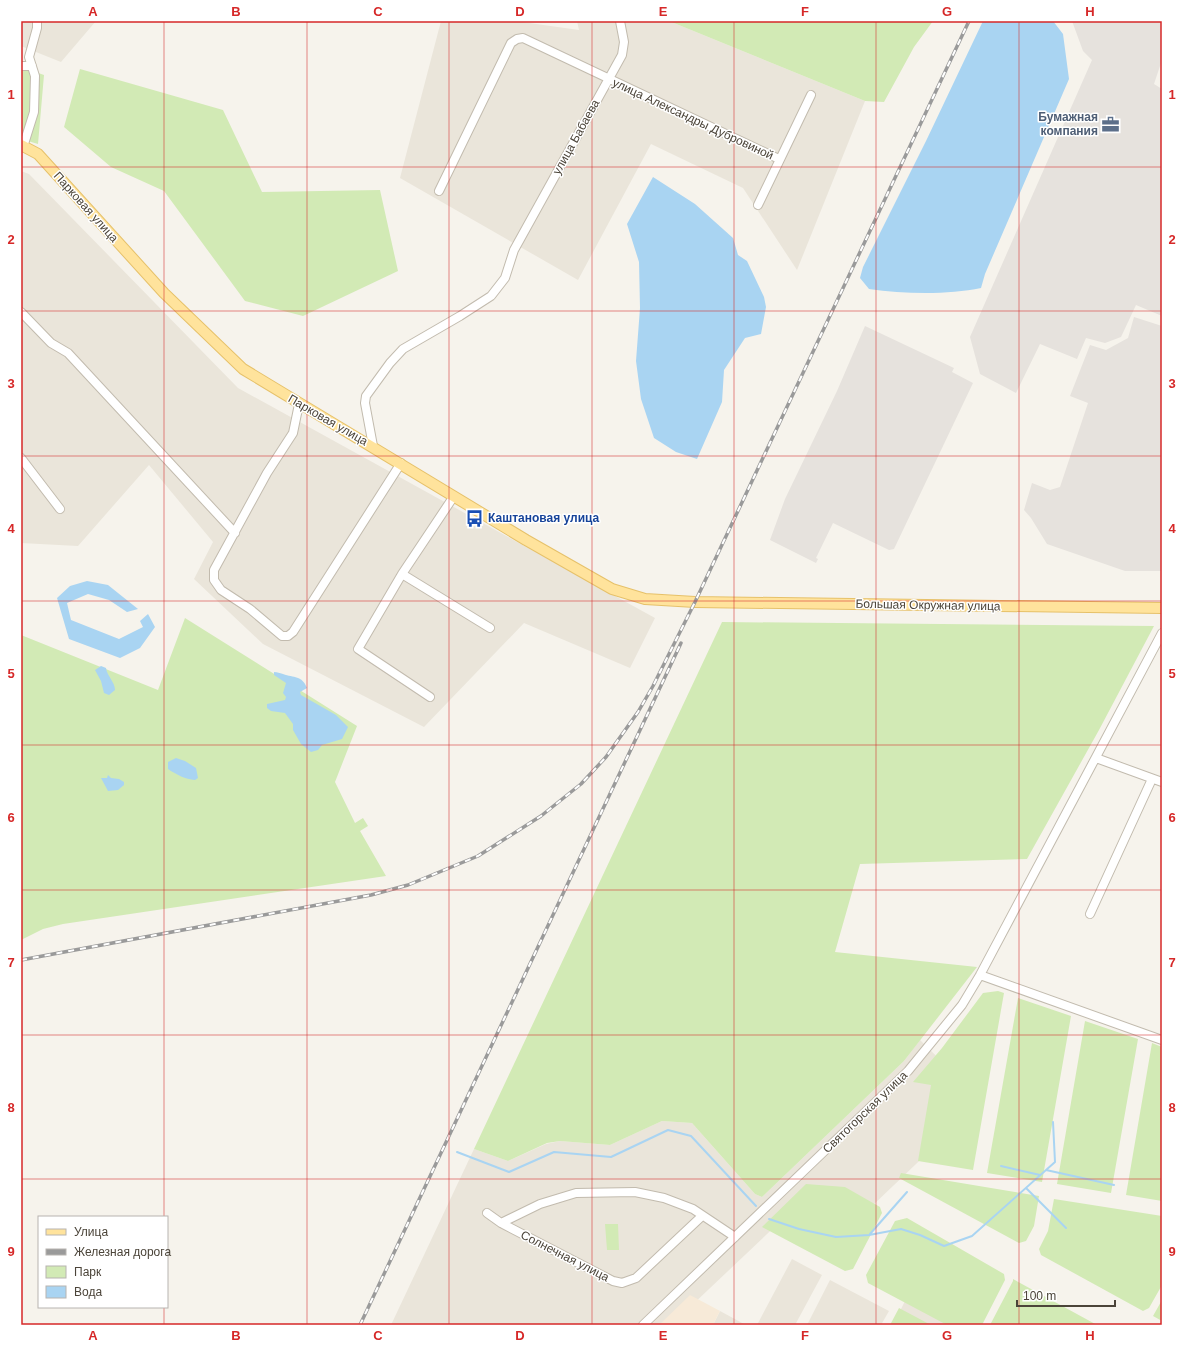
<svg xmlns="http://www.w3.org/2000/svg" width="1183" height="1346" font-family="Helvetica,sans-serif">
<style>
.residential{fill:#eae5da}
.commercial{fill:#f7ead8}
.industrial{fill:#e6e2dd}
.green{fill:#d2eab5}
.water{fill:#a9d4f2}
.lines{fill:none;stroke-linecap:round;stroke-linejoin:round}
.stream{stroke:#a9d4f2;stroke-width:2}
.minor-casing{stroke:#c2bbae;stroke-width:10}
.major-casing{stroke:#e6c16a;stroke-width:12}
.minor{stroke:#fff;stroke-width:8}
.major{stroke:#ffe39c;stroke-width:10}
.rail-casing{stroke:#9a9a9a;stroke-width:3.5}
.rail{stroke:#fff;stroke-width:2;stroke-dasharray:6;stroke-linecap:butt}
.grid{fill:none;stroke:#d62828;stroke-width:1;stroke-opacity:0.55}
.labels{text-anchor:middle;stroke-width:3;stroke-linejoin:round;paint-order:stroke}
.service-label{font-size:12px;font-weight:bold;fill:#4e5e75;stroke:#fff;text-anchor:end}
.street-label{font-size:12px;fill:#4b4439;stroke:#fff}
.transit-label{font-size:12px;font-weight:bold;fill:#164399;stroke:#fff;text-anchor:start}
.neatline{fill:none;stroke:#d62828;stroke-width:1.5}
.grid-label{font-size:13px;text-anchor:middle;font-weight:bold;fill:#d62828}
</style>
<rect width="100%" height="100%" fill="#f6f3ec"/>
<!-- residential -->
<path class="residential" d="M21 21H96L61 62 21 46Z
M441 21H515L579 30 577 21H669L865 101 797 270 743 188 651 144 578 280 400 178Z
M21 171 29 174 238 388 655 618 630 668 524 623 424 727 263 644 194 579 213 542 149 465 78 546 21 543Z
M920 1040 982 1101 849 1228 802 1201 671 1325H391L474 1149 508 1161 546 1144 560 1141 610 1145 662 1121 692 1123 755 1194 762 1197 904 1061Z
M792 1259 822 1275 795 1325H757Z
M830 1280 889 1311 881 1325H807Z
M907 1297 961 1325H893Z
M720 1311 744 1324 743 1325H713Z"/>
<!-- commercial -->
<path class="commercial" d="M690 1295 720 1311 713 1325H659Z"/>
<!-- industrial -->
<path class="industrial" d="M1072 21H1162V60L1154 84 1162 89V316L1136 305 1121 337 1105 343 1086 338 1077 359 1040 344 1016 393 980 374 970 337 1092 60 1083 51Z
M1134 317 1162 326V571H1125L1047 544 1031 518 1024 510 1032 483 1050 490 1060 487 1088 403 1070 396 1090 345 1106 350 1128 338Z
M865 326 954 368 952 372 973 383 894 549 889 550 833 523 816 558 818 559 816 563 770 540 785 499 837 391Z"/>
<!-- green -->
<path class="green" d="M669 21H933L914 47 884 102 865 101Z
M21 67 44 75 38 144 21 139Z
M80 69 223 110 262 192 380 190 398 271 303 316 245 301 164 191 111 167 64 127Z
M185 618 357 726 335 782 355 823 363 818 368 826 360 831 386 876 63 924 43 929 21 940V635L158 690Z
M722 622 1154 626 1099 730 1027 859 860 864 835 952 977 967 904 1061 762 1197 755 1194 692 1123 662 1121 610 1145 560 1141 547 1143 508 1161 474 1149Z
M998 991 1004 993 973 1170 918 1161 931 1085 913 1082 942 1048 983 993Z
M1018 998 1071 1016 1042 1182 987 1173Z
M1085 1021 1138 1039 1111 1193 1057 1184Z
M1152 1043 1162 1047V1201L1126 1195Z
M901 1173 1039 1196 1034 1226 1026 1241 1019 1243 899 1178Z
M806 1184 845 1187 880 1207 882 1213 853 1269 845 1271 762 1227Z
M1054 1199 1162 1216V1285L1149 1308 1143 1311 1041 1255 1039 1249 1048 1231Z
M907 1218 1004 1274 1005 1280 982 1325H947L868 1283 866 1275 895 1221Z
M605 1224H618L619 1250H607Z
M1013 1279 1097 1325H990L1013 1281Z
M1162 1300V1321L1153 1316Z
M899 1308 931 1325H890Z"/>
<!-- water -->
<path class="water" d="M983 21H1053L1063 34 1069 79 985 274 981 288C948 295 904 294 869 289L860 278 863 267 926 141Z
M653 177 695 204 733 238 738 255 747 261 764 297 766 307 761 334 745 338 724 370 722 402 697 459 676 452 654 438 641 399 636 361 640 308 639 262 627 224Z
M87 581 108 585 138 609 127 612 109 600 88 594 67 603 71 620 119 639 143 627 140 621 148 614 155 627 140 648 120 658 69 639 57 598 70 586Z
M101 666 106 668C107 676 115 682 115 690L109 695 104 693 101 681 95 670Z
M274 672C278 672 279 673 283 674 294 678 302 675 307 688L300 692 301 695 336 715 348 727 342 739 322 745 318 750 311 752 301 744 293 730V724L285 713 271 711 267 708V704L285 700 286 697 283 693 286 683 274 675Z
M176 758 185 761 196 768 198 778 195 780C185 779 177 775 168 769V762Z
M108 775 111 778 119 779 124 782V785L118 790 108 791 101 778H107Z"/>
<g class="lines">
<!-- stream -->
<path class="stream" d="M457 1152 509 1172 554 1152 611 1157 668 1130 691 1136 756 1206
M1001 1166 1040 1175
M1046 1170 1114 1185
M1026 1188 1066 1228
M769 1219 799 1229 836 1237 869 1235 901 1229 920 1235 944 1246 972 1236 1055 1162 1053 1122
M870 1234 907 1192"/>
<defs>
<path id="minor" d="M21 66H32
M23 147 34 112 35 76 29 57 37 28V21
M439 191 511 43 517 39 523 38 779 159
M758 205 811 95
M21 312 51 343 68 353 235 533
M299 404 293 433 267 473 214 570V580L221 590 250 609 282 636H288L293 632 401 463
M373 446 365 403 366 396 390 363 403 349 460 316 491 296 505 278 514 250 622 55 624 42 620 21
M21 458 60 509
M402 574 490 628
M430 697 358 649 402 574 454 496
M1096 758 1162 782
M1090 914 1152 779
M980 975 1162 1040
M487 1213 501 1223
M702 1216 636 1278 622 1283 613 1281 501 1223 540 1204 576 1193 635 1192 664 1198 693 1209 735 1237
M643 1325 908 1071 962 1005 980 975 1162 633"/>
<path id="major" d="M21 145 38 154 164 293 243 369 526 540 612 589 645 599 695 602 1162 608"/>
</defs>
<!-- minor casing -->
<use href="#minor" class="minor-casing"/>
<!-- major casing -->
<use href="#major" class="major-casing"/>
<!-- minor -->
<use href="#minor" class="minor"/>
<!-- major -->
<use href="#major" class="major"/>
<defs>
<path id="rail" d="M21 960 371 895 408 885 478 856 541 816 581 784 606 757 638 712 653 686 695 602 969 21
M360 1325 681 643"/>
</defs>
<!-- rail casing -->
<use href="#rail" class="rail-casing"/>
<!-- rail -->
<use href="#rail" class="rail"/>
</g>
<!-- grid -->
<path class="grid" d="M164 21V1217M307 21V1325M449 21V1325M592 21V1325M734 21V1325M876 21V1325M1019 21V1325M21 167H1162M21 311H1162M21 456H1162M21 601H1162M21 745H1162M21 890H1162M21 1035H1162M21 1179H1162M164 1307V1325"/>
<!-- icons -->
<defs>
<symbol id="office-bare" viewBox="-9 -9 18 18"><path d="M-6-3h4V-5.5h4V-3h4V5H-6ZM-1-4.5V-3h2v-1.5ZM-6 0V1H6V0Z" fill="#5c6f8a" stroke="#fff" stroke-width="2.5" paint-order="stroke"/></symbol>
<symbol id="bus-bare" viewBox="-9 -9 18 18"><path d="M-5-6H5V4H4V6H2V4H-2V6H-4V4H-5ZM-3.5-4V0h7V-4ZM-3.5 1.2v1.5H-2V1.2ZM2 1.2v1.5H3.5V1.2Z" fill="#1a4fb4" stroke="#fff" stroke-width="2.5" paint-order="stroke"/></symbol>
</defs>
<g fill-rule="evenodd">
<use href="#office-bare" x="1098" y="112" width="25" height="25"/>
<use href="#bus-bare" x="462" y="506" width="25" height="25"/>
</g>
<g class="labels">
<!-- service labels -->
<g class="service-label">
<text x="1098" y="121">Бумажная<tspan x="1098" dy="14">компания</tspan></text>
</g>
<!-- street labels -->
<g class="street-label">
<text transform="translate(693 119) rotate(25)" y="4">улица Александры Дубровиной</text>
<text transform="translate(576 137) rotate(-61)" y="4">улица Бабаева</text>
<text transform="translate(86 207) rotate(48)" y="4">Парковая улица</text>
<text transform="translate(328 420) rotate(30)" y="4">Парковая улица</text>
<text transform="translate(928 605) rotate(1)" y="4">Большая Окружная улица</text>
<text transform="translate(865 1112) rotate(-44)" y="4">Святогорская улица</text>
<text transform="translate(565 1256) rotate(27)" y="4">Солнечная улица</text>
</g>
<!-- transit labels -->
<g class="transit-label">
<text x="488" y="522">Каштановая улица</text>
</g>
</g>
<!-- border -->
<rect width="1183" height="1346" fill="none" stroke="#ffffff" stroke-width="44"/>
<!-- legend -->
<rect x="38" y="1216" width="130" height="92" fill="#ffffff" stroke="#b7b4b0"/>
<rect x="46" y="1229" width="20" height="6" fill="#ffe39c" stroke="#b7b4b0"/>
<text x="74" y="1236" font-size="12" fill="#4b4439">Улица</text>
<rect x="46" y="1249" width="20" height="6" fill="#9a9a9a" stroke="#b7b4b0"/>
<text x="74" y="1256" font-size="12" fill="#4b4439">Железная дорога</text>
<rect x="46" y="1266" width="20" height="12" fill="#d2eab5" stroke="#b7b4b0"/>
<text x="74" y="1276" font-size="12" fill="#4b4439">Парк</text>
<rect x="46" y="1286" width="20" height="12" fill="#a9d4f2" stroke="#b7b4b0"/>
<text x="74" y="1296" font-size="12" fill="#4b4439">Вода</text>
<!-- scale -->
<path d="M1017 1300v6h98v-6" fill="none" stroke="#4b4439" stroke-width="2"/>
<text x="1023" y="1300" font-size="12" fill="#4b4439" stroke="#ffffff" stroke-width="3" paint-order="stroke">100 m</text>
<rect x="22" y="22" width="1139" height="1302" class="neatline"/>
<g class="grid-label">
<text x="93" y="16">A</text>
<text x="236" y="16">B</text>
<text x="378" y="16">C</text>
<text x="520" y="16">D</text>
<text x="663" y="16">E</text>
<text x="805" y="16">F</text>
<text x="947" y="16">G</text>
<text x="1090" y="16">H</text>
<text x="11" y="99">1</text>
<text x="1172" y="99">1</text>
<text x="11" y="244">2</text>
<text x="1172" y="244">2</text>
<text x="11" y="388">3</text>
<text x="1172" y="388">3</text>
<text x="11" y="533">4</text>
<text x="1172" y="533">4</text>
<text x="11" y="678">5</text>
<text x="1172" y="678">5</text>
<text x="11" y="822">6</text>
<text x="1172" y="822">6</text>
<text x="11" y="967">7</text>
<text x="1172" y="967">7</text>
<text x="11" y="1112">8</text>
<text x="1172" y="1112">8</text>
<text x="11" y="1256">9</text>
<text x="1172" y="1256">9</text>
<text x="93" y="1340">A</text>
<text x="236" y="1340">B</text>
<text x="378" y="1340">C</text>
<text x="520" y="1340">D</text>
<text x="663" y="1340">E</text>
<text x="805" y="1340">F</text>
<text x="947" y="1340">G</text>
<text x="1090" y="1340">H</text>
</g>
</svg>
